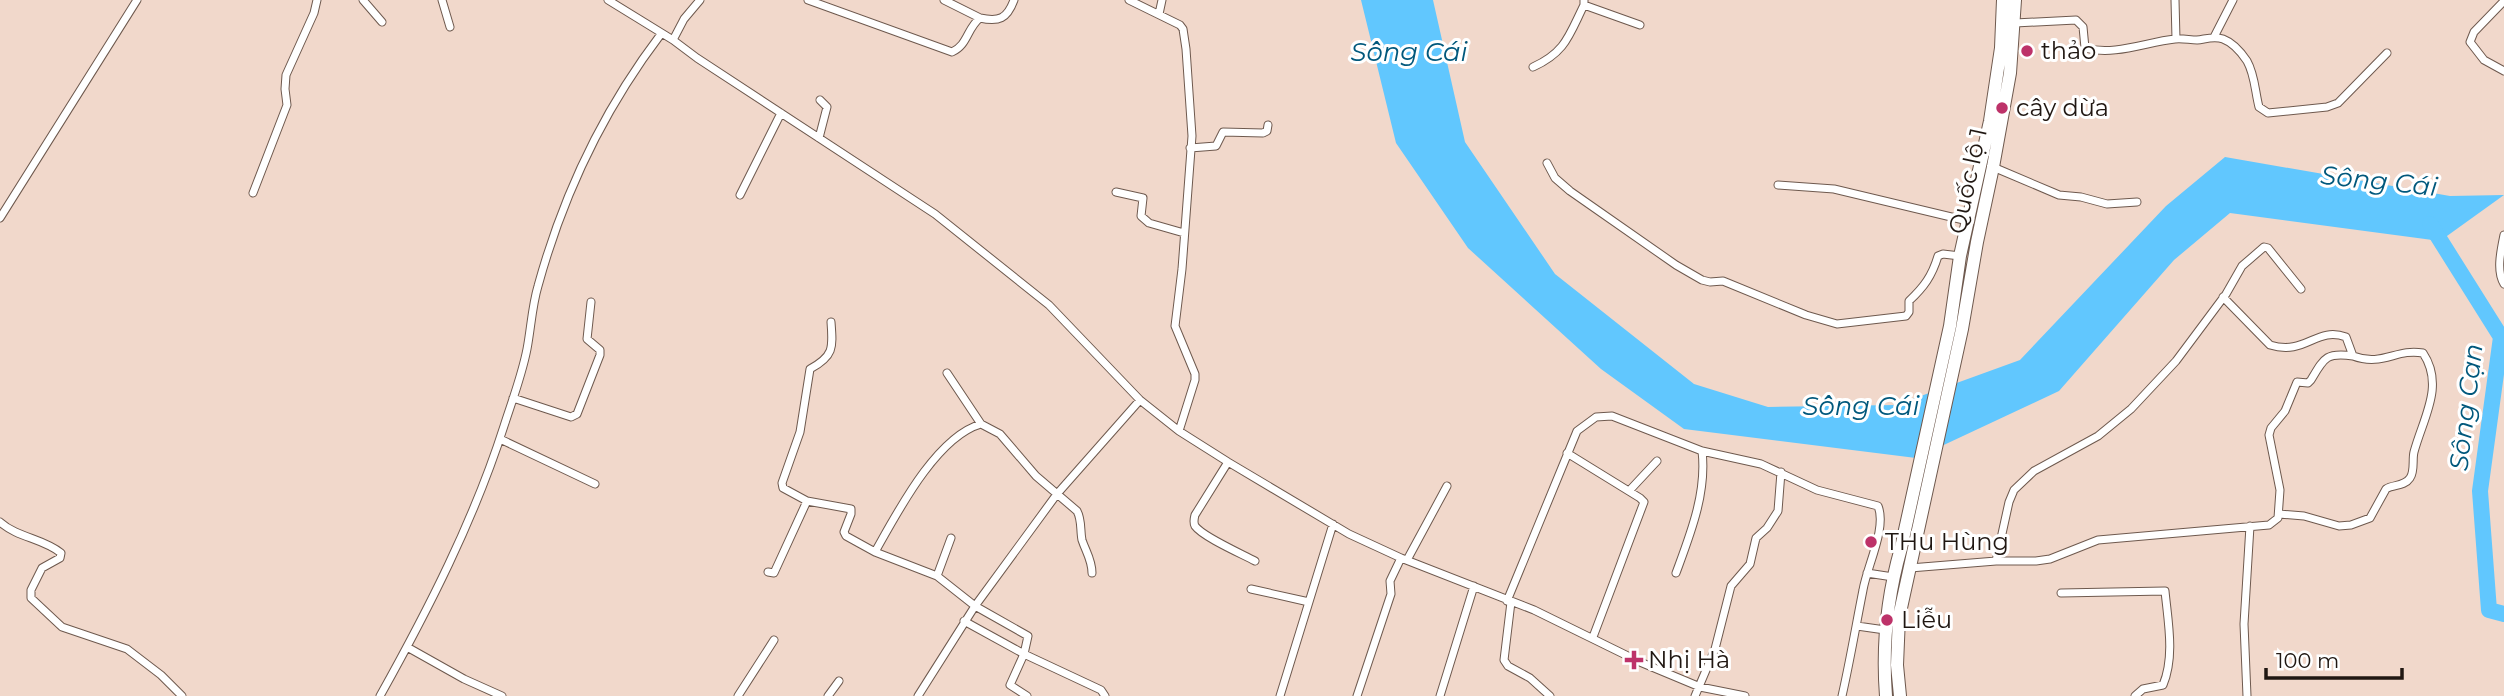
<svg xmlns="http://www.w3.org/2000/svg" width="2504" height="696" font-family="Montserrat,sans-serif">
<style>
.water{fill:#61c7fe}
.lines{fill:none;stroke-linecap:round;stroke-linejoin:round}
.river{stroke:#61c7fe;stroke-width:16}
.minor-casing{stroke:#6e594e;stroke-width:9}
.trunk-casing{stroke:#6e594e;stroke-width:14}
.minor{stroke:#fff;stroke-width:7}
.trunk{stroke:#fff;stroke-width:12}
.poi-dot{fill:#bd3269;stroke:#fff;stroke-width:2.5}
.labels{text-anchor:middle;stroke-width:6;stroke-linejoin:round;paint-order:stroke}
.poi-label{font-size:24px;fill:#201712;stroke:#fff;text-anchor:start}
.street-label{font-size:24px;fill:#201712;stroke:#fff}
.water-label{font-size:26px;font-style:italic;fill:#01587c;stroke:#fff}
</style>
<rect width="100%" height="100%" fill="#f1d8cb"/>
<!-- water -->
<path class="water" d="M1361 0H1433L1465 142 1555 274 1694 384 1768 407 1896 405 2020 360 2166 206 2225 157 2450 196 2504 195 2440 241 2230 213 2174 260 2059 391 1916 458 1684 429 1601 369 1468 248 1396 143Z"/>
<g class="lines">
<!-- river -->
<path class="river" d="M2430 224 2501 337 2480 491 2489 610 2504 614"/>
<defs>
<path id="minor" d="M363 0 382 22
M442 0 450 27
M608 0 673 40 697 58 935 214 1049 305 1140 400 1179 431 1228 462 1349 534 1401 558 1534 610 1640 662 1700 687 1745 696
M808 0 952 52C968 45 967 28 980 18 999 22 1007 19 1014 0
M944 0 980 18
M1129 0 1180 25 1183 29 1186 49 1192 136 1182 269 1175 326 1195 374V380L1179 431
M2175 0 2176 39
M2504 1 2474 32 2470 42 2484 60 2504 71
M1584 5 1640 25
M1159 14 1162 0
M2015 23 2076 20 2083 27 2085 48C2115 56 2146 42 2175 39 2182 38 2190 40 2197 40 2206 39 2214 36 2223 39 2234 43 2241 52 2247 61 2255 75 2255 92 2259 107L2268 113 2327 107 2338 103 2387 53
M2214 37 2233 0
M673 40 684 19 700 0
M1533 67C1566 52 1569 35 1584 5V0
M819 138 827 107 820 100
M1190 148 1216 146 1223 132 1263 133 1267 131 1268 125
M1547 163 1555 178 1570 191 1676 265 1702 280 1710 282 1723 281 1806 315 1837 324 1906 316 1909 312V301C1924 287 1932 276 1938 256L1943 254 1960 256
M1993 167 2059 195 2081 197 2107 204 2137 202
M1778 185 1834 189 1968 221
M1116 192 1143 198 1141 216 1149 223 1184 233
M253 193 287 105 285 89 286 75 314 13 317 0
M740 195 781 113
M0 218 137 0
M2504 235C2501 250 2496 271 2504 284
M2223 297 2270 345C2306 356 2316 326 2346 337L2353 356C2383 367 2396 348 2423 353 2445 386 2423 418 2414 452 2412 460 2415 471 2410 478 2404 487 2393 484 2386 489L2370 518 2351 525 2339 526 2304 516 2279 514
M831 322C833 348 834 356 810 369L800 432 782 483 783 488 807 501 851 509V514L844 532 846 536 875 552 937 576
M947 373 981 424
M513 398 571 417 577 414 600 355V350L587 339 591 302
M500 439 595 484
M1567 453 1640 498 1644 502 1593 637
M1228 462 1195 515C1194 519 1193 522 1195 526 1203 537 1242 554 1255 561
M1629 491 1657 461
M0 522C18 538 42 538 61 553L60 558 42 568 31 590V598L62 627 127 649 161 675 182 696
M951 538 937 576 975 606 1028 636 1024 654 1101 690 1105 696
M875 552C897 513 936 437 981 424L1000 434 1036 476 1077 511C1082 520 1080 530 1082 540 1086 552 1092 560 1092 573
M1407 560 1447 486
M1996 561 2009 502 2014 490 2034 471 2098 436 2131 409 2176 361 2226 294 2242 266 2264 247 2268 248 2301 289
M1910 568 1996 561H2036L2050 559 2098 540 2269 525 2278 518 2280 490 2269 435 2271 428 2285 411 2297 382 2308 383 2311 380C2324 358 2326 352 2353 356
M768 572 774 573 807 501
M1676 573C1690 535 1707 493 1702 451
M1867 573 1893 577
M1251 589 1309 602
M2061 593 2165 591C2168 622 2175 656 2163 685L2143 689 2135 696
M1507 601 1577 431 1596 417 1612 416 1702 451 1761 464 1817 490 1878 506C1887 528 1867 566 1863 590 1856 625 1850 661 1842 696
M1511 602 1504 660 1508 666 1530 678 1550 696
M964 621 1024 654 1010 685 1027 696
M1857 626 1885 630
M407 647 464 679 502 696
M380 696C428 610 474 520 504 426 512 401 522 375 527 349 531 328 532 306 538 286 563 195 604 109 661 34
M738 696 774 640
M828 696 839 681
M918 696 975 606 1057 494 1140 400
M1280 696 1333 524
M1357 696 1391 594 1390 581 1401 558
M1440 696 1474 586
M1695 696 1715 649 1731 586 1750 564 1756 538 1767 528 1778 511 1781 472
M2247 696 2244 624 2250 526"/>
<path id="trunk" d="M1886 696C1882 645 1887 597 1901 548L1950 326 1960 256 1990 121 2001 48 2003 0
M1900 696 1897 665 1899 617 1962 329 1977 242 1993 167 2010 73 2015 0"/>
</defs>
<!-- minor casing -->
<use href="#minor" class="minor-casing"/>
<!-- trunk casing -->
<use href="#trunk" class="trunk-casing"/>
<!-- minor -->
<use href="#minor" class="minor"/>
<!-- trunk -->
<use href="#trunk" class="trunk"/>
</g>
<!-- markers -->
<g class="poi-dot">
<circle cx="2027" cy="51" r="7"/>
<circle cx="2002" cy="108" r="7"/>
<circle cx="1871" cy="542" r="7"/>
<circle cx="1887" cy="620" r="7"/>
<path d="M1630.5 649.5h7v7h7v7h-7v7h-7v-7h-7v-7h7z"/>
</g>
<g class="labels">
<!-- poi labels -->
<g class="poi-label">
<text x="2041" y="59">thảo</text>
<text x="2016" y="116">cây dừa</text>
<text x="1885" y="550">THu Hùng</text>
<text x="1901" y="628">Liễu</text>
<text x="1648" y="668">Nhị Hà</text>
</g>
<!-- street labels -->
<g class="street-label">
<text transform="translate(1968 181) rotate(-78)" y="8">Quốc lộ 1</text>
</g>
<!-- water labels -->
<g class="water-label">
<text x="1409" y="61">Sông Cái</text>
<text transform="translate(2379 181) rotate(6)" y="9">Sông Cái</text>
<text x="1861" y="415">Sông Cái</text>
<text transform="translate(2466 407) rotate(-83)" y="9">Sông Cạn</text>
</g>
</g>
<!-- scale -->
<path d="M2266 668v10h136v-10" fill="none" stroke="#201712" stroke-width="3.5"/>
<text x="2276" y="668" font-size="21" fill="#201712" stroke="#ffffff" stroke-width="5" paint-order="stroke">100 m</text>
</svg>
